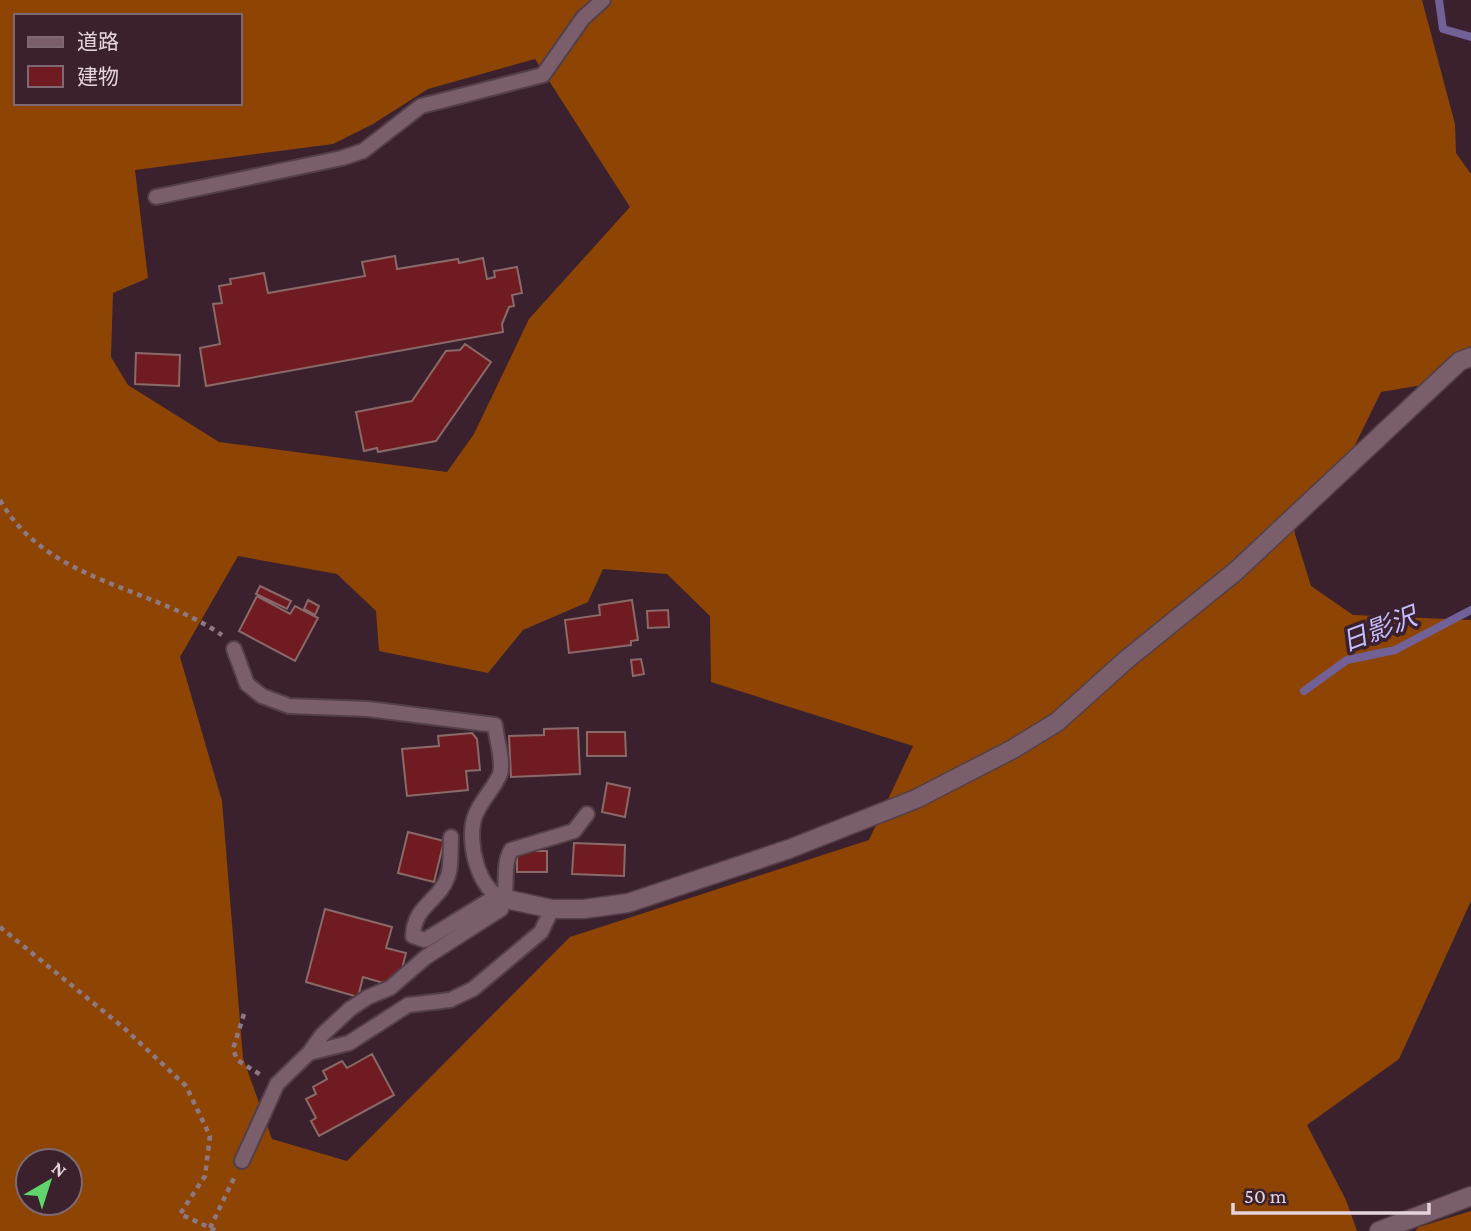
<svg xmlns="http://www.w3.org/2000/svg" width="1471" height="1231" font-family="'Crimson Pro','Noto Sans JP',serif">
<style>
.forest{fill:#8e4504;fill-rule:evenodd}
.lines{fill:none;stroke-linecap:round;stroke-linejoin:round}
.stream{stroke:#716196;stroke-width:8}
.building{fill:#701b21;stroke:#8a6a68;stroke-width:2}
.service-casing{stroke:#533f48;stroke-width:18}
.minor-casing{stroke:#533f48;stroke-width:21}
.path{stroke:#8e7982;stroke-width:4.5;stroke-dasharray:5 5;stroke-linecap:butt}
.service{stroke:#7b5e6b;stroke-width:14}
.minor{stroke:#7b5e6b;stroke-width:18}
.labels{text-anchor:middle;stroke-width:7;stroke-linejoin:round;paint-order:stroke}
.water-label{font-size:26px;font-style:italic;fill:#c4befe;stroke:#3a212d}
</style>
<rect width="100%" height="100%" fill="#3a212d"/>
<!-- forest -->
<path class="forest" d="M0 0H1422L1455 124 1456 153 1471 174V349L1422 385 1381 392 1353 449 1292 506 1295 534 1311 586 1353 615 1471 620V901L1399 1059 1307 1125 1346 1200 1357 1231H0ZM16 16H240V103H16ZM535 59 630 207 529 319 474 434 447 472 219 442 128 385 111 357 113 293 148 278 135 170 333 144 373 124 428 89ZM238 556 337 574 376 611 379 651 488 673 523 630 588 602 603 569 667 574 710 616 711 682 913 746 869 840 570 937 347 1161 272 1139 243 1058 222 801 180 657ZM28 1161H70V1203H28Z
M1471 1211V1231H1415L1419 1227Z"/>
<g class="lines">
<!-- stream -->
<path class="stream" d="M1439 0 1443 29 1471 37
M1304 691 1347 660 1395 650 1471 610"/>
</g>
<!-- building -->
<path class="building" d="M395 256 397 269 458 259 459 263 483 258 487 279 495 277 494 271 517 267 522 293 512 295 514 306 509 307 502 324 503 332 206 386 200 348 220 344 213 304 222 303 219 286 231 284 230 279 264 273 268 293 365 276 362 262Z
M465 344 491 362 436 441 378 452 377 448 364 451 356 412 412 401 446 351 460 350Z
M136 353 180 355 179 386 135 384Z
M260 586 291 601 287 609 256 594Z
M257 596 290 614 295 606 318 618 295 661 239 631Z
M308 600 319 606 315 615 304 609Z
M632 600 638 640 631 641V645L569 653 565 620 600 615 599 605Z
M668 610 669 627 648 628 647 611Z
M641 659 644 674 633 676 631 660Z
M578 728 580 774 511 777 509 736 544 735V729Z
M587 732H625L626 756H587Z
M472 733 477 739 480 770 466 771 468 790 407 796 402 749 439 746 438 736Z
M607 783 630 788 625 817 602 812Z
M408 832 444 841 434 882 398 873Z
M574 843 625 845 624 876 572 874Z
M517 851H547V872H517Z
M325 909 392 927 386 948 406 953 401 973 383 983 363 977 358 997 306 982Z
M372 1054 394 1095 319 1136 311 1121 316 1118 306 1099 316 1094 313 1087 327 1079 323 1071 342 1061 347 1068Z"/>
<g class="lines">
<defs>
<path id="service" d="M156 197 342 158 363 151 421 106 543 75 583 18 603 0
M234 649 247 684 262 696 289 706 368 709 495 725C496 738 504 762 500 774 494 789 480 801 475 816 466 840 478 894 506 899
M451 837C450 849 452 864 448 876 439 902 414 905 413 936L425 940 495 897
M309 1053 349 1043 408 1005 450 1000 473 989 541 932 552 909
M242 1161 277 1084 309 1053 322 1035 350 1009 368 997 390 988 426 957 501 909C510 890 501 868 511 850L574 831 587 814"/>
<path id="minor" d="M506 899 552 909H584L628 903 789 849 916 799 1013 749 1057 722 1126 660 1236 571 1460 361 1471 357
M1379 1231 1471 1196"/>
</defs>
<!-- service casing -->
<use href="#service" class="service-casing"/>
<!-- minor casing -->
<use href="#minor" class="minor-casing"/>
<!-- path -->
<path class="path" d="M0 500C46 582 151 586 222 635
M0 927 124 1028 186 1086 210 1136 205 1176 180 1214 217 1231
M244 1014 233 1049 237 1060 261 1075
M210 1228 234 1178"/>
<!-- service -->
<use href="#service" class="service"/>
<!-- minor -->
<use href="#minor" class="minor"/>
</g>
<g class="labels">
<!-- water labels -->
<g class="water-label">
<text transform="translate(1379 629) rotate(-21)" y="9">日影沢</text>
</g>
</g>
<!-- legend -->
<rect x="14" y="14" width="228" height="91" fill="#3a212d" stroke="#7e6973" stroke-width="2"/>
<rect x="28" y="37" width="35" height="10" fill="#7b5e6b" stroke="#7e6973" stroke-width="2"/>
<text x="77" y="49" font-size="21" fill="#e5d4db">道路</text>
<rect x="28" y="66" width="35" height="21" fill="#701b21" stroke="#7e6973" stroke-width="2"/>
<text x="77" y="84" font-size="21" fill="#e5d4db">建物</text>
<!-- north arrow -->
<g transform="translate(49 1182) rotate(39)"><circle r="33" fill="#3a212d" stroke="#7e6973" stroke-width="2"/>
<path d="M0-5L12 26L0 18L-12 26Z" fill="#5fd56b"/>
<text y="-10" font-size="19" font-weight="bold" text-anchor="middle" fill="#e5d4db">N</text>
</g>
<!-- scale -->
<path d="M1233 1203v10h196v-10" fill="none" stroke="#e5d4db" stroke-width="3.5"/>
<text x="1244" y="1203" font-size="21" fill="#e5d4db" stroke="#3a212d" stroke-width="5" paint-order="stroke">50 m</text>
</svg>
